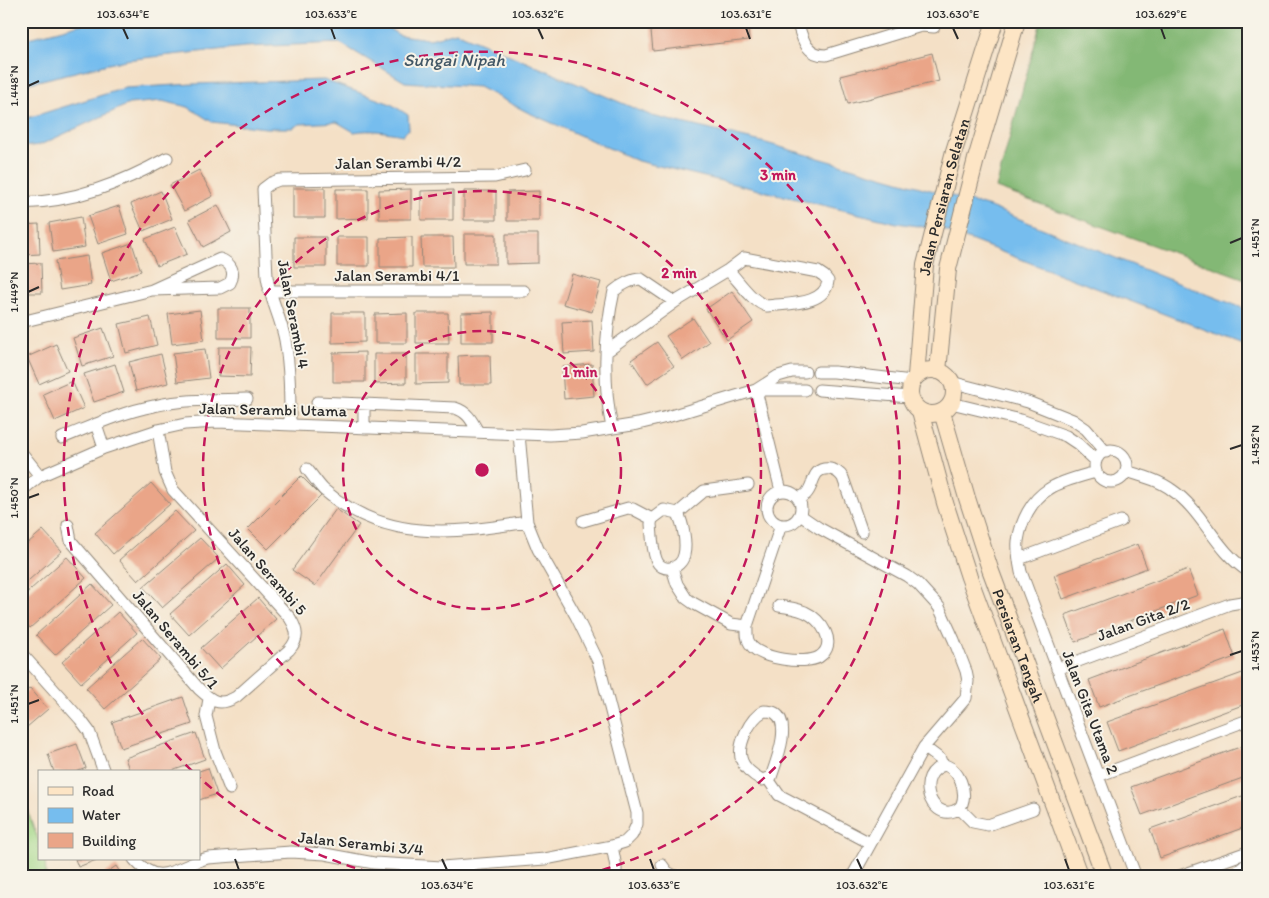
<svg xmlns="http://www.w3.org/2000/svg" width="1269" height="898" font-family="Itim,sans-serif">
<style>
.green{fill:#a4d888;stroke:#68825a}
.forest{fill:#83b874;stroke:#577250}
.water{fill:#76bdee;stroke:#50748c}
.building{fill:#eaa588}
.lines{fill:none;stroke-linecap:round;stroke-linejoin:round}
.street-casing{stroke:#908678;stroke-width:13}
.secondary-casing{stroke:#908678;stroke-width:18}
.street{stroke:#fff;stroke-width:11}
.secondary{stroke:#fde5c5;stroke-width:16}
.ticks{fill:none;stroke:#2b2b2b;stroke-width:2}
.ring{fill:none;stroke:#c2185b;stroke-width:2.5;stroke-dasharray:9 6}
.labels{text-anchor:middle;stroke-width:4;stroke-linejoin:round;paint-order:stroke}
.street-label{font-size:16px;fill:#2b2b2b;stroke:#f7f3e8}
.water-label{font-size:18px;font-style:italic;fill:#425766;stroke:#f7f3e8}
.centre{fill:#c2185b;stroke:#f7f3e8;stroke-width:2.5}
.ring-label{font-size:15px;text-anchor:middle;font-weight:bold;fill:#c2185b;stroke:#f7f3e8;stroke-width:4;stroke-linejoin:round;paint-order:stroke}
.neatline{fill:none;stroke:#2b2b2b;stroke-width:2}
.ticks-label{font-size:12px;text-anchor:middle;fill:#2b2b2b}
</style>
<rect width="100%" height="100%" fill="#f7f3e8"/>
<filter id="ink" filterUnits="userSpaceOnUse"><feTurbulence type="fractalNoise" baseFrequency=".02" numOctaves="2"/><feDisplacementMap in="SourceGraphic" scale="10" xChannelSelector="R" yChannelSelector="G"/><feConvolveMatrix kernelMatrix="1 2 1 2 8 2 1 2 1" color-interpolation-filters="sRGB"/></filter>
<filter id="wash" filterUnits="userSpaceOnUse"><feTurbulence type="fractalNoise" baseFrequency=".0096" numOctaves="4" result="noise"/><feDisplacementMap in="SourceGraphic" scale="20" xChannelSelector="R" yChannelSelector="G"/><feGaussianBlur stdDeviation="1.12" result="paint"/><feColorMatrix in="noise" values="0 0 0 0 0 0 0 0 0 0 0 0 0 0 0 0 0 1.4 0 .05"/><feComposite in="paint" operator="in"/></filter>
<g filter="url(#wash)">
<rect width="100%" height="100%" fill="#f4e0c6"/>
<!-- green -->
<path class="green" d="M21 793 39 842V859H45L46 877H21Z"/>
<!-- forest -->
<path class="forest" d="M1041 21H1248V280L996 188Z"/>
<!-- water -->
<path class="water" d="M93 21H377L399 35 430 39 456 32 652 116 766 143 990 207 1165 278 1248 310V346L944 230 897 223 638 161 527 112 479 87 405 82 340 43 245 47 125 60 21 85V40Z
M324 80 391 104 408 115 409 129 403 135C386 132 371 129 354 132L337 122 300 124 292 128H266L212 122 188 107 162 101 129 104 40 145 21 147V120L125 88 193 84Z"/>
<g id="blocks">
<!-- building -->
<path class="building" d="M650 21H747L749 40 653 51Z
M932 53 939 81 848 104 840 76Z
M199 170 213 196 184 211 170 185Z
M293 188H325V218H293Z
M336 189H368V218L336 219Z
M411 189V219H379V190Z
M453 190V220H421V191Z
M161 191 172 219 143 231 131 204Z
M464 191H496V220H464Z
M539 191V221H507V192Z
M218 205 231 232 203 247 189 220Z
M119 206 128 234 98 244 88 216Z
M81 217 85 247 53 252 49 223Z
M39 224 40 254 21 255V225Z
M175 227 187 254 157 266 145 239Z
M464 234H496V264H464Z
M506 234H538V263L506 264Z
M294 237H326V267H294Z
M337 237H369V266H337Z
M412 237V267H380V238Z
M421 237H453L454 267H422Z
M132 243 141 271 111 281 102 253Z
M87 256 91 285 60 290 55 261Z
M41 263 42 293H21V264Z
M572 274 601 282 592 312 563 304Z
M732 291 753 322 727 340 706 309Z
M218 308H250V338H218Z
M200 310 204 340 172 344 168 314Z
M493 312V342H461V313Z
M332 313H365V342L332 343Z
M407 313V343H375V314Z
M416 313H448L449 343H416Z
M150 317 157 345 126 353 119 324Z
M693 318 709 342 683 360 666 336Z
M592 320 594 352 564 354 562 322Z
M103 328 113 356 82 366 73 338Z
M657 342 674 366 647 384 631 360Z
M56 344 68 371 39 384 27 357Z
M219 347H251L250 377 218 376Z
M205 349 209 378 177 382 173 353Z
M365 352V382H333V353Z
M161 354 168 383 136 391 129 362Z
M374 354H406V383L374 384Z
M416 354H448V383L416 384Z
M475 355H490L491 385H459L458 356Z
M115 364 124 392 94 402 84 374Z
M592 364 594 396 564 399 562 367Z
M72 381 84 408 55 421 43 394Z
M301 476 321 496 268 549 248 529Z
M151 483 170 504 113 554 95 533Z
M336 509 359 525 315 586 292 570Z
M175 511 194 531 138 581 119 560Z
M43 530 62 551 21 587V549Z
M200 538 219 558 162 608 143 587Z
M1138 544 1147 568 1063 599 1054 575Z
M67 557 86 578 30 628 21 618V598Z
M227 564 245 585 189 635 170 614Z
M1188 569 1198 595 1075 642 1065 615Z
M92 584 111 605 55 655 36 635Z
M258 598 276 619 220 669 201 648Z
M118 612 137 633 81 683 62 662Z
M1225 629 1235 657 1099 707 1089 680Z
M142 638 161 659 105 709 86 688Z
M1248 671V703L1118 751 1107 722Z
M30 688 48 709 27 727 21 720V696Z
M183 697 192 724 121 748 112 722Z
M196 733 205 759 169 772H130L125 758Z
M77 744 86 768 76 772H54L48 754Z
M1248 744V776L1142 815 1131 787Z
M208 768 217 794 199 800V771Z
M1248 794V826L1160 858 1150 829Z
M75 859H99L78 867Z
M116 866 123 877H100Z"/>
</g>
</g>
<g filter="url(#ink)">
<use href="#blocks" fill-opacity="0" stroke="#908678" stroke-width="1"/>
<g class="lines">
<defs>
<path id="street" d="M797 21C802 37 805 55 826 55L921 26 934 27
M21 203C74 202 122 183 167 158
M269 291H524
M21 322 152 290 220 259C231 263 236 272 230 283L220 288 152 290
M606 352 675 302 728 270 744 258 818 272 824 276 828 281C825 306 787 303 767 306 752 302 739 281 728 270
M818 372H834L912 381
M951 382 1028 402 1073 420 1086 429 1106 452
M756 390 781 491
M758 390H805
M819 390 910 397
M317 402 455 408C468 412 472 421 478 432
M951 403 1021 420 1066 436 1078 444 1096 461
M364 405V428
M96 424 104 448
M290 425C290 397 290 368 285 340 281 318 270 299 267 277L263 189 271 183 279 180 495 177 525 170
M612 428C603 384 604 335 614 291 621 285 632 279 641 279L675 302
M62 438C92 426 122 412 154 406 184 399 216 400 247 399
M1095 466a16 16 0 1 1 32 0a16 16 0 1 1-32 0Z
M21 452 40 476
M307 469C313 476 318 484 324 490 384 542 454 534 527 522
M1126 471C1142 476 1159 480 1172 490 1203 511 1216 551 1248 571
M1096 472C1082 476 1061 481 1049 489 1031 500 1021 521 1018 541 1017 551 1019 562 1021 572L1136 877
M767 508a17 17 0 1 1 34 0a17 17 0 1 1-34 0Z
M21 491 40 476 104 448 158 430 185 424 216 422 550 435 582 433 638 424 667 417 756 390 778 376 792 372H805
M799 498C801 497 805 495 806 494 815 485 811 467 830 469 836 470 840 473 843 478L862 532
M664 510 678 513C683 524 687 543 684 555 681 569 661 574 656 559 652 548 652 535 651 524L652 519Z
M678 513 704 491 748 485
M800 515 819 528 907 576 918 584 939 607 954 640 966 671 968 681 966 698 924 747 852 877
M583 521 628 508 633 509 652 519
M68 525 71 541 199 689C212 701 219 707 236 697L289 650C299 639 298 631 290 618L173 490 165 472 158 430
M1019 559 1121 521
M672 568 677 584 686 598 693 603 731 624 747 626
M779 606C787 607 797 609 805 612 821 619 839 644 819 657 805 665 759 659 750 644 746 639 747 632 747 626L781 525
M21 653 80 719 89 731 104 772
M1057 669 1230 604 1242 602
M209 699 206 716 215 751 230 789
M764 711C768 711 772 711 775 713 792 724 776 762 771 777L762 780C755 776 745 769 742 761 736 746 750 718 764 711Z
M924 747 940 759 942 765
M945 765C959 770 967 790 962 804 961 807 957 810 954 811 930 820 914 773 945 765Z
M1098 776 1248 720
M768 779 779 795 870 843
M959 808 973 822 988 825 1033 809
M612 846 616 867V877
M134 859C160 890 178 865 208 858L291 852 325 854 374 863 442 867 545 859 612 846 625 842 632 835 637 824V813L598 661 576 616 538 549 527 522 519 434
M662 865 667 872 677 877
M1177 877 1248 852
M1231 877 1248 863"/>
<g id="secondary">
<circle cx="932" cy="392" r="22"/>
<path d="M938 371 948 269 976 159 1017 21"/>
<path id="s1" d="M916 376 925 265 954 151 995 21"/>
<path d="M920 411 945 503 969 577 1080 877"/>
<path id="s2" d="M942 412 967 498 990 569 1105 877"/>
</g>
</defs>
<!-- street casing -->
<use href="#street" class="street-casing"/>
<!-- secondary casing -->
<use href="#secondary" class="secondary-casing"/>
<!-- street -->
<use href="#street" class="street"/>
<!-- secondary -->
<use href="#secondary" class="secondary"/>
</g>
</g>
<!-- ticks -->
<path class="ticks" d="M123 28 128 39M331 28 335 39M538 28 543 39M746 28 750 39M953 28 958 39M1161 28 1165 39M28 86 39 81M1230 243 1242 238M28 292 39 287M1230 449 1242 445M28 498 39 494M1230 655 1242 651M28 704 39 700M235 859 239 870M442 859 447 870M650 859 654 870M857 859 862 870M1065 859 1069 870"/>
<!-- distance rings -->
<g class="ring">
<circle cx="482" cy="470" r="139"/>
<circle cx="482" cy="470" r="279"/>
<path d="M384 876A418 418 0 0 1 200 778M192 771A418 418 0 1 1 580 876"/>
</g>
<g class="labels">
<!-- street labels -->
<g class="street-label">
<text transform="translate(398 162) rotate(-1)" y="6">Jalan Serambi 4/2</text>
<text dy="6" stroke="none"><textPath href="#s1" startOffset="182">Jalan Persiaran Selatan</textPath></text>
<text x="397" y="281">Jalan Serambi 4/1</text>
<text transform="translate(294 314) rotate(79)" y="6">Jalan Serambi 4</text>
<text transform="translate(273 409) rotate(1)" y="6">Jalan Serambi Utama</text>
<text transform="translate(268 571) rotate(49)" y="6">Jalan Serambi 5</text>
<text transform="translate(1143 619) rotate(-20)" y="6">Jalan Gita 2/2</text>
<text transform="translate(176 639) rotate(50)" y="6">Jalan Serambi 5/1</text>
<text dy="6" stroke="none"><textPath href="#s2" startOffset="246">Persiaran Tengah</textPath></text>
<text transform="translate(1091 712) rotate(69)" y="6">Jalan Gita Utama 2</text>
<text transform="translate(361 843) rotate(6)" y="6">Jalan Serambi 3/4</text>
</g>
<!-- water labels -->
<g class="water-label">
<text x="454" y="66">Sungai Nipah</text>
</g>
</g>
<circle cx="482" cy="470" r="8" class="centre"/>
<g class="ring-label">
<text x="778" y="180">3 min</text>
<text x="679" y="278">2 min</text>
<text x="580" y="377">1 min</text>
</g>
<!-- margin -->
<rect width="1269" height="898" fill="none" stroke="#f7f3e8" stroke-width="55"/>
<!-- legend -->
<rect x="38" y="770" width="162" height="90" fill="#f7f3e8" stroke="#a5a39c"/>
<rect x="48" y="787" width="25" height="8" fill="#fde5c5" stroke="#a5a39c"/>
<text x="82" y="796" font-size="15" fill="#2b2b2b">Road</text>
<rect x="48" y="808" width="25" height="15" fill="#76bdee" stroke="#a5a39c"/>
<text x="82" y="820" font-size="15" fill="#2b2b2b">Water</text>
<rect x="48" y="833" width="25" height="15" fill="#eaa588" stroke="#a5a39c"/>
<text x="82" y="846" font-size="15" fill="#2b2b2b">Building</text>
<rect x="28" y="28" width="1214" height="842" class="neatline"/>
<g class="ticks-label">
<text x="123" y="18">103.634°E</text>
<text x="331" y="18">103.633°E</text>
<text x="538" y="18">103.632°E</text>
<text x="746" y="18">103.631°E</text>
<text x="953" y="18">103.630°E</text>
<text x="1161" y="18">103.629°E</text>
<text transform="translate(14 86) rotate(-90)" y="4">1.448°N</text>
<text transform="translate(1255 238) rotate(-90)" y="4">1.451°N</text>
<text transform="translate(14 292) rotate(-90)" y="4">1.449°N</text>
<text transform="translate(1255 445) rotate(-90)" y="4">1.452°N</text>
<text transform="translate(14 498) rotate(-90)" y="4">1.450°N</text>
<text transform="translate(1255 651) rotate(-90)" y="4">1.453°N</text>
<text transform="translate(14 704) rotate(-90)" y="4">1.451°N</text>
<text x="239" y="889">103.635°E</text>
<text x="447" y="889">103.634°E</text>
<text x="654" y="889">103.633°E</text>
<text x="862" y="889">103.632°E</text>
<text x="1069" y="889">103.631°E</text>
</g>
</svg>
